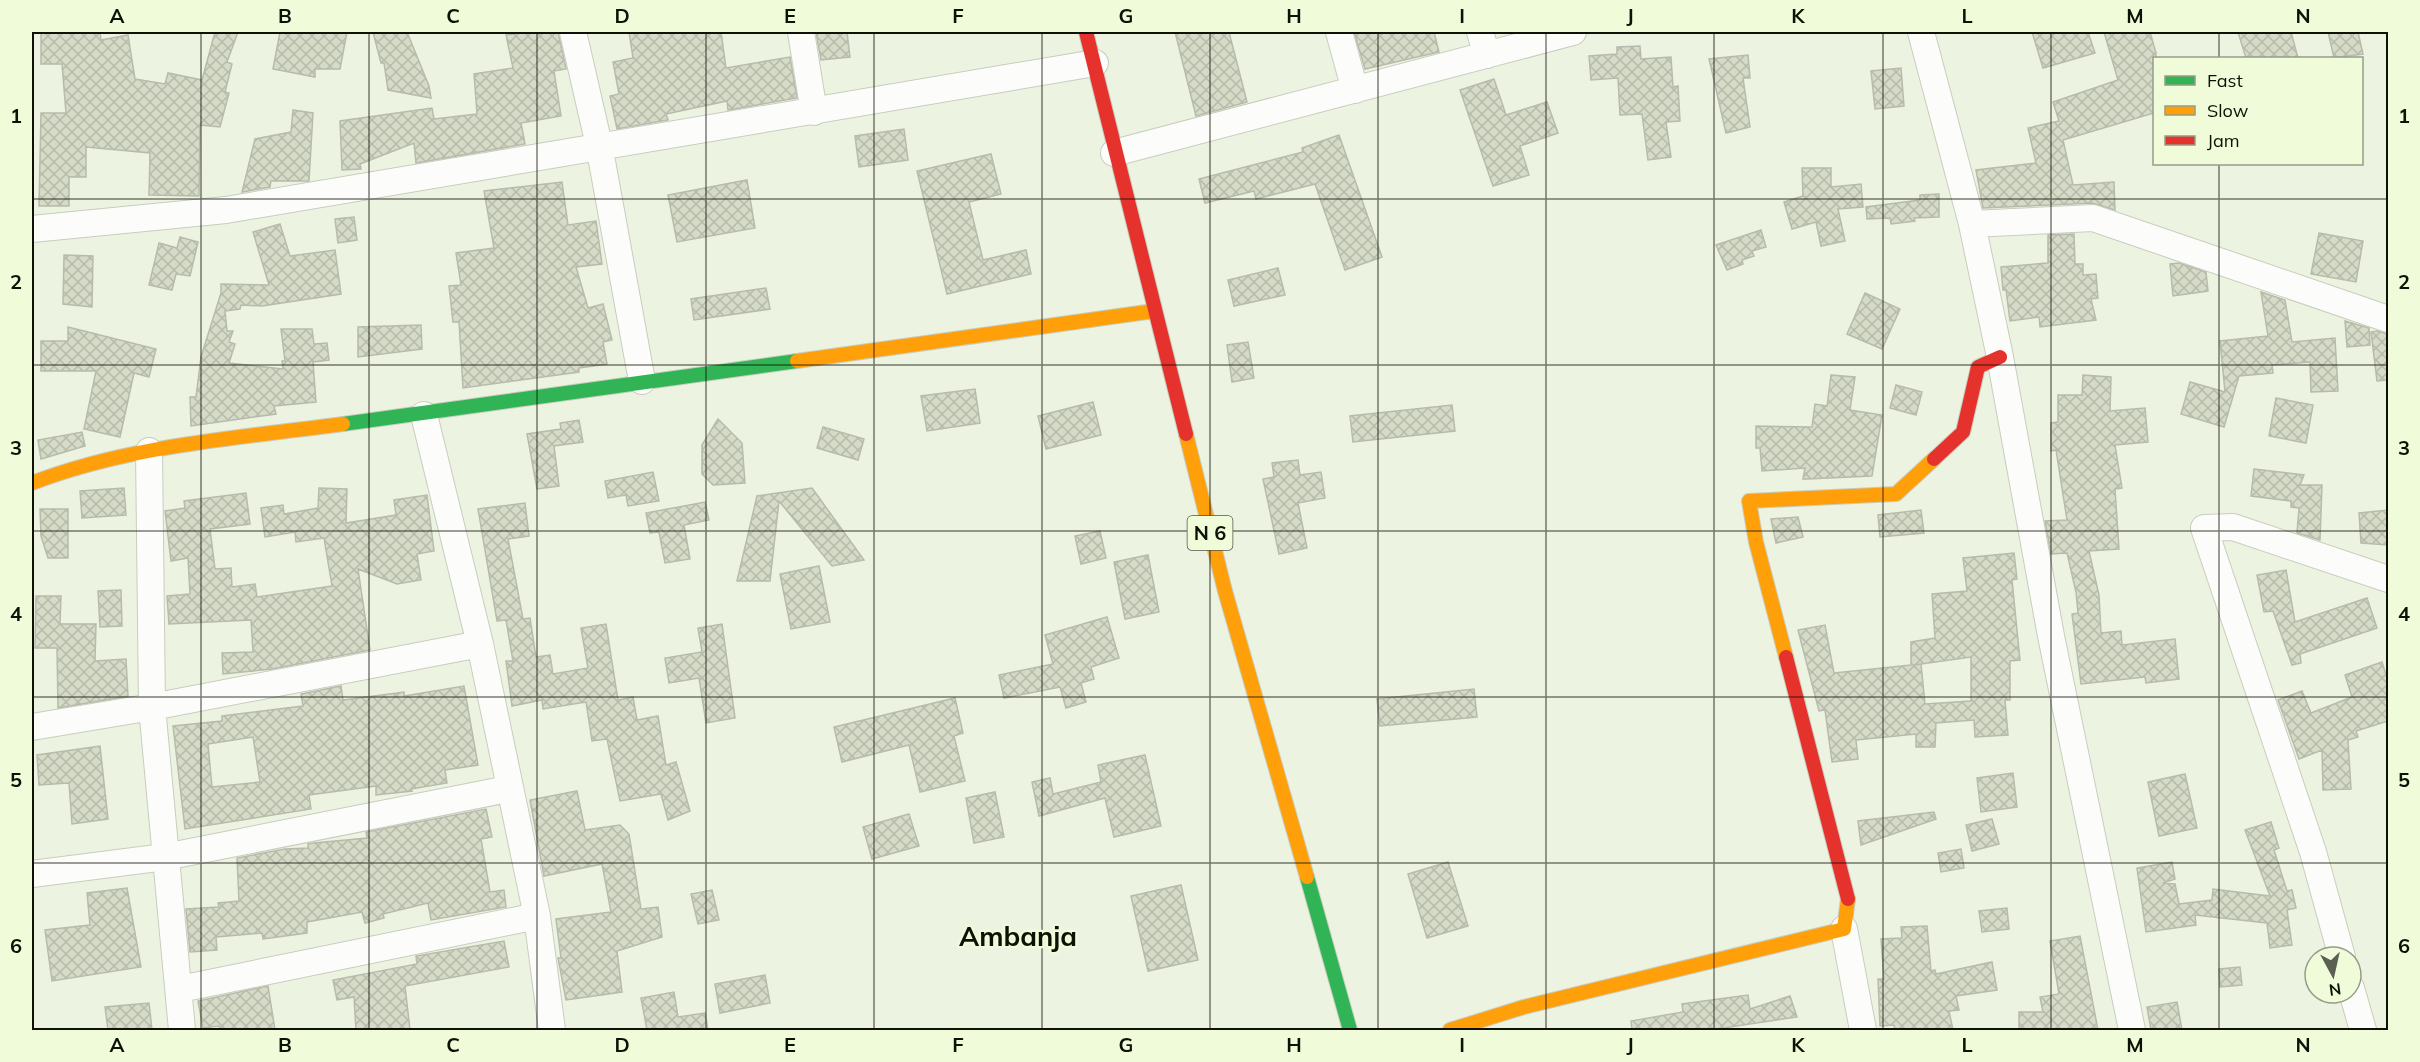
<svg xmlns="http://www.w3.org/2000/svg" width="2420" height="1062" font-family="Mulish,sans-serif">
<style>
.building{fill:url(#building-cross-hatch);stroke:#b7bbad;stroke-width:1.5;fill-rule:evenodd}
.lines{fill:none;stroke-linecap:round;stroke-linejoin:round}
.street-casing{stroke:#c8cdbe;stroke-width:28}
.fast-casing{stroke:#c8cdbe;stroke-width:16}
.slow-casing{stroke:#c8cdbe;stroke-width:16}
.jam-casing{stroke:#c8cdbe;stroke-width:16}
.street{stroke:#fcfdfa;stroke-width:26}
.fast{stroke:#30b455;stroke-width:14}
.slow{stroke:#ff9f0a;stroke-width:14}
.jam{stroke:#e5322d;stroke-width:14}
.grid{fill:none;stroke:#0e1106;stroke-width:1.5;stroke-opacity:0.55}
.labels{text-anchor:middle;stroke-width:4.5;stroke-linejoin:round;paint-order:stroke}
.shield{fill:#f0fbd9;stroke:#525745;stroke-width:1.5}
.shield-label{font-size:20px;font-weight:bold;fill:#0e1106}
.district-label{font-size:27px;font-weight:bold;fill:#0e1106;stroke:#f0fbd9}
.neatline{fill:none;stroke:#0e1106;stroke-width:2}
.grid-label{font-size:20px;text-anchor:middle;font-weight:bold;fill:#0e1106}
</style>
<defs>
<pattern id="building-cross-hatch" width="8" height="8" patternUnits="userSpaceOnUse" patternTransform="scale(1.5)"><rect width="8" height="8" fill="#d5dbc7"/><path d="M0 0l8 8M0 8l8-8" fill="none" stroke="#b6bba9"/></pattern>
</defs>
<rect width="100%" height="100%" fill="#edf3e1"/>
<!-- building -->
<path class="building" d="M41 32H100L101 40 128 35 135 79 165 84 168 73 202 80 215 32H238L227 62 232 64 225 92 229 93 220 127 200 125 199 196 149 195 150 153 86 147V177H69V206H39L41 113H66L62 64H41Z
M280 32H347L340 69H315V77L273 69Z
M373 32H407L429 86 431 98 388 90 384 63H381Z
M527 32H558L566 69 554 71 561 116 521 123 525 144 416 163 414 143 360 164 361 169 342 170 340 121 432 108 434 119 477 114 474 74 513 68 506 35Z
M629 32H721L726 68 790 57 797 98 728 110 727 101 666 114 668 120 617 129 610 96 619 94 613 62 633 58Z
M816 32H847L850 57 821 60Z
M1175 32H1229L1247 102 1196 116Z
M1354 32H1434L1439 52 1365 69Z
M2032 32H2088L2095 53 2043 68Z
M2104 32H2150L2156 53 2154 113 2063 140 2073 185 2114 182 2115 210 2092 203 1983 208 1976 170 2036 163 2028 128 2059 121 2053 102 2118 80Z
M2238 32H2291L2298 58H2246Z
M2328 32H2358L2363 54 2334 58Z
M1640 46 1641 59 1671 57 1673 87 1678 86 1680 121 1666 122 1671 157 1648 160 1642 114 1620 115 1618 78 1591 80 1589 56 1617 54V47Z
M1748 55 1750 78H1743L1750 127 1726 133 1709 59Z
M1901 68 1904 106 1875 109 1871 71Z
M1494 79 1506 115 1547 102 1558 133 1520 146 1529 175 1493 186 1460 90Z
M293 110 313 113 309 181H271L270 187 242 192 255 139 291 132Z
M904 129 908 160 859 167 855 136Z
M1339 135 1382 257 1345 270 1315 184 1256 199 1254 191 1205 203 1199 179 1303 152 1302 148Z
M991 154 1001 194 969 202 983 260 1026 250 1031 274 947 294 917 171Z
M1802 168H1831V187L1861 184 1863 207 1838 209 1845 241 1821 246 1816 222 1792 229 1784 202 1803 196Z
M747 180 755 228 677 242 668 195Z
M562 182 568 225 596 221 602 264 576 267 588 308 603 304 612 340 603 342 607 364 579 368V372L463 388 459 322H453L449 286 461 285 456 253 494 248 484 191Z
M1939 194V217L1914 218 1915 221 1891 224 1890 218 1867 219 1866 207 1920 200V195Z
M354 217 357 240 338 243 335 219Z
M280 224 290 256 335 250 341 294 262 306 241 305 240 309 225 311 227 331H233L229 342 235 344 229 363 283 369 282 361H285L281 329H312L314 344 327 343 329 360 313 362 316 402 274 406 276 414 191 426 190 397H196L201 357 221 293V284L269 285 253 232Z
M1761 230 1766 247 1752 251 1754 256 1742 260 1743 264 1727 270 1716 245Z
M2319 233 2363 241 2356 282 2311 274Z
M2074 234 2075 264H2083V275L2096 274 2098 298 2091 299 2096 320 2040 327 2039 317 2010 321 2006 290H2003L2001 267 2048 263V235Z
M180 237 198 242 190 276 176 274 172 290 149 285 159 243 177 248Z
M64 255 93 256 92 307 63 304Z
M2179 263 2206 272 2208 291 2173 296 2170 264Z
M1278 268 1285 295 1234 306 1228 280Z
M766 288 770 309 694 320 691 299Z
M2261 292 2285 300 2292 342 2335 338 2338 391 2311 392 2310 362 2272 365 2273 373 2239 376 2224 427 2181 414 2190 382 2225 392 2220 341 2268 336Z
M1865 293 1900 309 1882 349 1847 334Z
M2345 321 2369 328 2370 345 2347 347Z
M421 325 422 349 358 357V327Z
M68 327 156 349 149 377 134 373 120 437 84 429 96 371H41V341H68Z
M2377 331 2388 334V380L2377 381 2371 332Z
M1248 342 1254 378 1232 382 1227 345Z
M1831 375 1855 377 1850 410 1882 415 1872 476 1807 479H1803L1805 468 1762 471 1760 448H1756V426L1812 427 1815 404 1827 406Z
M2083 375 2111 377 2110 411 2145 408 2148 442 2115 445 2122 488 2115 489 2119 549 2089 551 2099 595 2101 633 2121 631 2122 645 2175 639 2179 679 2146 683 2145 677 2081 684 2072 614 2078 613 2076 592 2067 553 2051 554 2045 521 2067 520 2056 450 2051 451V423L2058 422V395H2082Z
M1896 385 1922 392 1916 415 1890 408Z
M975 389 980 423 927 431 921 396Z
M2276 398 2313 405 2306 443 2269 436Z
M1093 402 1101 435 1046 449 1038 416Z
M1452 405 1455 431 1353 442 1350 416Z
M718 419 742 443 745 483 713 485 702 474V445Z
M579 420 583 442 554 446 559 486 537 489 527 434 561 429 560 423Z
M823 427 864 439 858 460 817 448Z
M82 432 85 446 41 459 38 440Z
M1298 460 1300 475 1321 472 1325 498 1298 503 1307 548 1279 554 1263 479 1274 477 1272 463Z
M2254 469 2304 475 2300 485H2322L2320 540 2297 533 2299 508 2291 507V501L2251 496Z
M653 472 659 501 628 506 626 495 608 498 605 481Z
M124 488 126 515 82 518 80 491Z
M319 488 347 489 346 523 396 515 394 500 427 495 434 551 417 554 421 580 397 584 358 569 370 650 272 669 223 674 222 653 253 652 251 620 169 624 167 596 190 594 188 558 171 561 165 511 185 508 184 501 246 493 250 524 210 529 215 569 231 568 232 587 255 584 257 597 332 586 324 538 296 542 295 532 265 537 261 508 283 505 284 514 318 508Z
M812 488 864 560 832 566 779 501 770 581H737L757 496Z
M705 502 709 520 684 525 690 559 665 563 659 532 650 533 646 513Z
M525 503 529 536 508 539 523 619 530 618 536 657 550 655 553 674 588 668 581 628 606 624 618 700 633 697 637 720 658 716 666 765 676 762 690 811 668 820 661 794 620 801 607 739 592 741 586 702 543 709 542 700 512 706 506 661H513L506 620 497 621 478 509Z
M40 509H68V558H48L41 536Z
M1921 510 1924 533 1880 537 1878 515Z
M2388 510V545L2361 543 2359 513Z
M1798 517 1803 537 1776 543 1771 519Z
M1100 531 1106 558 1081 564 1075 536Z
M2014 553 2017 579 2012 580 2020 660 2010 661V700H2005L2008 735 1975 737 1974 720 1936 723 1935 747H1916V734L1856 740 1858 759 1832 762 1825 710 1819 711 1798 630 1825 625 1834 673 1911 665V642L1935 638 1932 594 1967 591 1963 558ZM1971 657V701L1925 704 1921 664 1914 665Z
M1148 555 1159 612 1125 619 1114 562Z
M819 566 830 622 791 629 780 574Z
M2286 570 2295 622 2367 598 2377 628 2300 654 2301 663 2292 665 2273 611 2264 612 2257 575Z
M121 590 122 626 100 627 98 591Z
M36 596H61L60 624H96L95 661 126 659 128 696 58 708 57 648H35Z
M1107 617 1119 658 1091 667 1094 679 1081 683 1086 702 1066 708 1060 687 1004 698 999 675 1053 664 1045 635Z
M722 624 735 718 706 723 699 678 669 683 665 658 702 652 698 628Z
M2382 662 2388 681V721L2356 731 2358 737 2348 740 2351 789 2323 790 2322 750 2299 759 2278 700 2302 691 2311 713 2352 697 2345 675Z
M341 686 343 700 404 692V696L464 686 478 765 445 770 447 783 411 789 412 791 376 795V786L309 795 311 809 185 829 173 726 222 721V716L303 706 301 694ZM253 737 260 782 212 787 208 744Z
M1474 689 1477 717 1380 726 1377 699Z
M955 698 963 733 954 736 965 781 920 792 909 745 842 762 834 727Z
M100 746 108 819 72 824 69 783 39 785 37 755Z
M1145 755 1161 826 1114 837 1105 798 1039 816 1032 782 1050 778 1053 794 1101 782 1098 765Z
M2013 773 2017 807 1981 812 1977 778Z
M2185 774 2197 828 2159 836 2148 782Z
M577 791 585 830 620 825 629 834 641 909 658 907 662 937 617 951 622 992 566 1000 558 958H561L556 919 611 912 602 864 544 876 530 800Z
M995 792 1004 837 974 843 966 798Z
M486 809 492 837 481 839 490 892 504 890 506 907 431 920 428 903 383 914 384 918 365 923 362 912 307 922V933L263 939 262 933 216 937 217 950 190 952 186 909 219 907 218 903 239 901 237 858 285 849 308 848V844L314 843 367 838 366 832Z
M1934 812 1936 819 1861 845 1858 821Z
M909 814 919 846 872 859 863 827Z
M1992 819 1999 844 1972 851 1966 825Z
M2271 822 2279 848 2274 850 2287 891 2292 890 2296 908 2287 910 2292 945 2270 948 2267 923 2195 915 2196 925 2146 932 2137 868 2172 862 2175 879 2163 883 2175 884 2179 904 2212 900 2213 889 2270 896 2245 830Z
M1961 849 1964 868 1941 872 1938 853Z
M1448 862 1468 926 1427 938 1408 874Z
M1181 885 1198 960 1148 971 1131 896Z
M127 888 141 967 52 981 45 930 90 925 87 893Z
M712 890 719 920 698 924 691 894Z
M2007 908 2009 929 1982 932 1979 911Z
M1927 926 1931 971 1935 970 1936 974 1992 962 1997 990 1956 996 1959 1010 1949 1011 1953 1030H1895L1894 1025 1880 1026 1878 979H1884L1881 939 1902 938 1901 927Z
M2080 936 2098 1030H2019V1012H2043L2040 997 2059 994 2050 941Z
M504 941 509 967 405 986 410 1030H356L354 997 337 1000 333 980 417 964 416 956Z
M2240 967 2242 985 2220 987 2219 969Z
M765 975 770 1003 720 1013 715 984Z
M268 986 275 1030H220L219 1026 203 1028 198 1001Z
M674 992 678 1017 705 1013 708 1030H647L641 998Z
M1748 995 1750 1009 1790 996 1797 1017 1710 1030H1632L1631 1021 1683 1012 1682 1004Z
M2177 1002 2182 1030H2151L2147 1007Z
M149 1003 152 1030H108L105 1007Z"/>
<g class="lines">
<defs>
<path id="street" d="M573 32 599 145 642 381
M801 32 814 112
M1339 32 1355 90
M1480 32 1487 55
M1921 32 1972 224 2000 357 2051 636 2132 1030
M1114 153 1573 32
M1972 224 2093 218 2388 319
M32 229 226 210 1095 63
M424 415 480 644 537 916 552 1030
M149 451 152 707 182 1030
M32 727 152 707 480 644
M32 874 165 857 508 789
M1844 929 1863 1030
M2342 957 2313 852 2204 528 2233 527 2388 579
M2351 988 2363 1030
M180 989 537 916"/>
<path id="fast" d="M343 424 797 361
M1307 877 1350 1030"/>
<path id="slow" d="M797 361 1154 311
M1186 434 1225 591 1307 877
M32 483C130 445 239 438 343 424
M1786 657 1756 542 1749 501 1896 494 1934 459
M1450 1030 1524 1007 1844 929 1848 899"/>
<path id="jam" d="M1086 32 1186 434
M1934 459 1963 432 1978 367 2000 357
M1786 657 1848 899"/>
</defs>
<!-- street casing -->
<use href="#street" class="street-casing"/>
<!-- fast casing -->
<use href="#fast" class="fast-casing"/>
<!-- slow casing -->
<use href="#slow" class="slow-casing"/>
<!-- jam casing -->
<use href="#jam" class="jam-casing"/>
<!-- street -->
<use href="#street" class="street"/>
<!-- fast -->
<use href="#fast" class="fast"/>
<!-- slow -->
<use href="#slow" class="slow"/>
<!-- jam -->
<use href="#jam" class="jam"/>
</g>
<!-- grid -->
<path class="grid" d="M201 32V1030M369 32V1030M537 32V1030M706 32V1030M874 32V1030M1042 32V1030M1210 32V1030M1378 32V1030M1546 32V1030M1714 32V1030M1883 32V1030M2051 32V1030M2219 32V58M2219 164V1030M32 199H2388M32 365H2388M32 531H2388M32 697H2388M32 863H2388"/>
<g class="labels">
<!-- shield labels -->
<rect class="shield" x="1187.5" y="516" width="45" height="34" rx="4.5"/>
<g class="shield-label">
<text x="1210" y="540">N 6</text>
</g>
<!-- district labels -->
<g class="district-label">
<text x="1018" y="946">Ambanja</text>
</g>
</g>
<!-- border -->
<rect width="2420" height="1062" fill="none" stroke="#f0fbd9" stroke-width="66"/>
<!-- legend -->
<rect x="2153" y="57" width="210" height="108" fill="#f0fbd9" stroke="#969d85" stroke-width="1.5"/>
<rect x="2165" y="76" width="30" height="9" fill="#30b455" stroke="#969d85" stroke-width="1.5"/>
<text x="2207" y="87" font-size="18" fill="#0e1106">Fast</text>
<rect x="2165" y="106" width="30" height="9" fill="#ff9f0a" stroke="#969d85" stroke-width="1.5"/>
<text x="2207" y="117" font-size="18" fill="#0e1106">Slow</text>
<rect x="2165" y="136" width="30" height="9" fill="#e5322d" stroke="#969d85" stroke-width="1.5"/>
<text x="2207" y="147" font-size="18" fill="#0e1106">Jam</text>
<!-- north arrow -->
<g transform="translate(2333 975) rotate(172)"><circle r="28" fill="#f0fbd9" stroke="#969d85" stroke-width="1.5"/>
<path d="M0-4.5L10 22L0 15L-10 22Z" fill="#5c6053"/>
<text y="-9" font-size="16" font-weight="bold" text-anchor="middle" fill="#0e1106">N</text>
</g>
<rect x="33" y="33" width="2354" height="996" class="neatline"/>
<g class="grid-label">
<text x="117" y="23">A</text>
<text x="285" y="23">B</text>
<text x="453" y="23">C</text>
<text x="622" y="23">D</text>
<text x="790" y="23">E</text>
<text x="958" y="23">F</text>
<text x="1126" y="23">G</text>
<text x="1294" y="23">H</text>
<text x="1462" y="23">I</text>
<text x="1630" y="23">J</text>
<text x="1798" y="23">K</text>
<text x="1967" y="23">L</text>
<text x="2135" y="23">M</text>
<text x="2303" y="23">N</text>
<text x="16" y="123">1</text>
<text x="2404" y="123">1</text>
<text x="16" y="289">2</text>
<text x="2404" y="289">2</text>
<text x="16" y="455">3</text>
<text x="2404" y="455">3</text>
<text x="16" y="621">4</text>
<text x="2404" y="621">4</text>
<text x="16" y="787">5</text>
<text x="2404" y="787">5</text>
<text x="16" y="953">6</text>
<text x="2404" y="953">6</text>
<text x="117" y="1052">A</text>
<text x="285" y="1052">B</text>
<text x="453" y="1052">C</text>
<text x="622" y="1052">D</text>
<text x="790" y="1052">E</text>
<text x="958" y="1052">F</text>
<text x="1126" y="1052">G</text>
<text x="1294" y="1052">H</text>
<text x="1462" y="1052">I</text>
<text x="1630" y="1052">J</text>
<text x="1798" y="1052">K</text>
<text x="1967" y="1052">L</text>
<text x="2135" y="1052">M</text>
<text x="2303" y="1052">N</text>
</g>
</svg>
